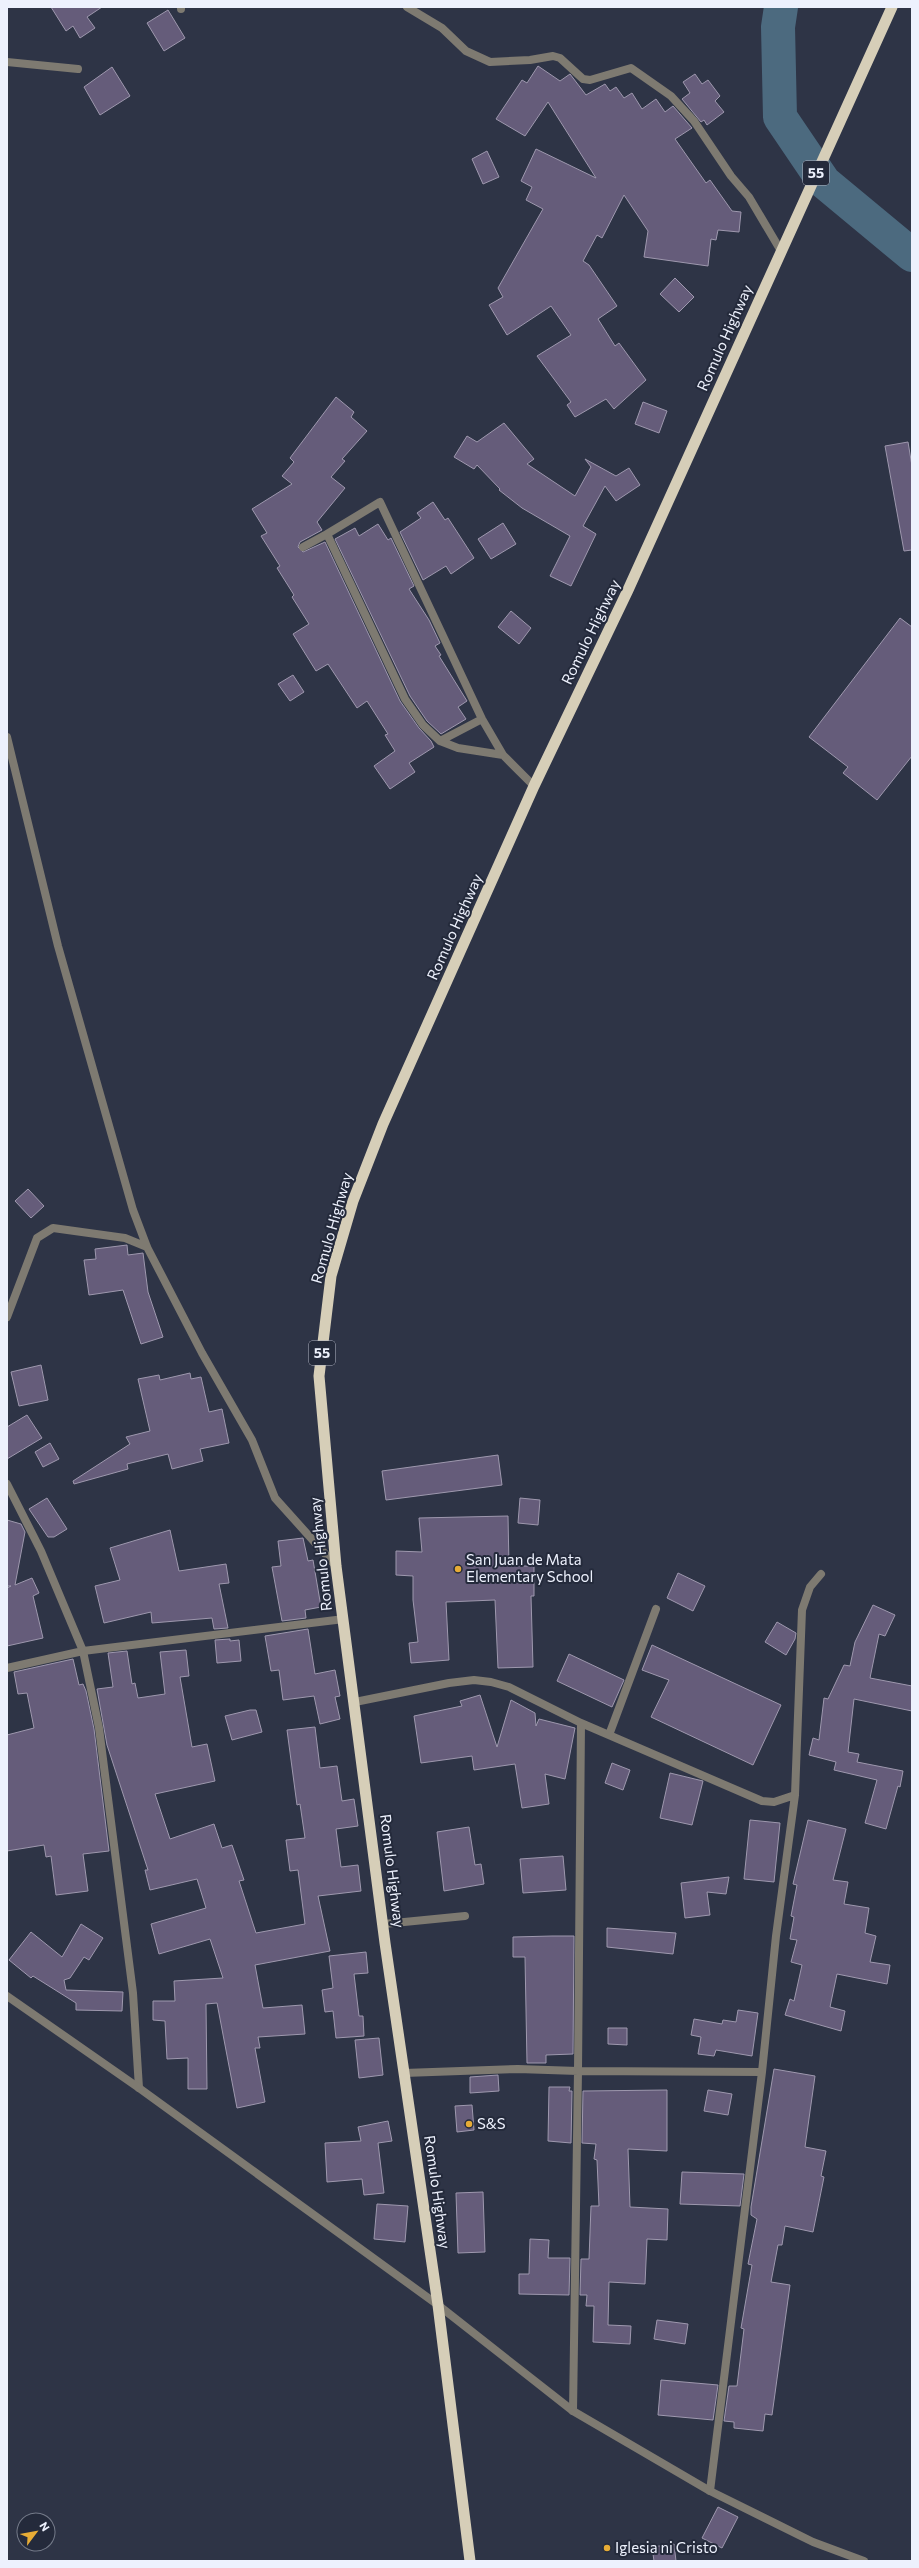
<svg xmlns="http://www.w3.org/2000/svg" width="919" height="2568" font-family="Commissioner,sans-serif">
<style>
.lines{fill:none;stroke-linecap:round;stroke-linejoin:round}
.river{stroke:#4c6a7f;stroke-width:34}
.building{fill:#655c7a;stroke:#9e98ae}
.minor{stroke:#7e7a71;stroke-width:8}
.tertiary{stroke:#7e7a71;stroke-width:8}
.trunk{stroke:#d6ceb8;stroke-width:11}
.poi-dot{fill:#e7ac36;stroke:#242a3b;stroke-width:1.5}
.labels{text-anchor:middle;stroke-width:4;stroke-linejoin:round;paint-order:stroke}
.shield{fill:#242a3b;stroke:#b1b5c3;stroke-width:1}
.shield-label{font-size:14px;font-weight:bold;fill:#edf1fd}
.street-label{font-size:15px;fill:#edf1fd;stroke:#242a3b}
.poi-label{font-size:15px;fill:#edf1fd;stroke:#242a3b;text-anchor:start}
</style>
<rect width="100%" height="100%" fill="#2e3446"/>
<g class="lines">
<!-- river -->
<path class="river" d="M781 7 778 27 780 117 824 182 912 255"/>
</g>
<!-- building -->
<path class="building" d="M51 7H102L87 17 95 28 80 38 73 26 66 31Z
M168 10 185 38 164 51 147 23Z
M538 66 560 81 570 74 586 95 605 84 610 91 616 87 624 98 632 93 642 109 656 99 665 112 673 106 692 128 675 139 706 183 710 180 732 211 741 212 739 232 718 230 716 240 711 239 708 266 644 257 648 231 624 195 602 238 597 235 583 261 589 265 617 306 598 319 615 346 619 343 646 380 614 409 606 399 575 417 567 405 571 402 537 356 571 335 551 306 507 335 489 305 503 297 498 288 543 209 526 200 532 187 521 181 536 149 596 178 548 102 525 136 496 119 522 80 527 83Z
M112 67 130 96 100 115 84 87Z
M695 74 702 84 708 80 720 96 715 101 724 112 707 125 704 120 701 122 682 99 690 93 683 82Z
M487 151 499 177 483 184 472 159Z
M675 278 694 297 679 312 660 294Z
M336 397 354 412 351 417 367 431 342 459 345 461 331 477 345 488 317 522 322 530 300 542 298 547 303 552 325 542 400 701 419 728 431 741 434 747 409 763 415 772 390 789 374 766 395 751 385 735 388 734 367 701 357 708 328 664 316 671 293 634 309 624 292 597 294 595 277 568 280 566 261 536 267 533 252 509 292 484 282 476 294 462 290 458Z
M643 402 667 411 659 433 635 424Z
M504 423 534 459 527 464 575 496 591 467 585 459 616 476 629 468 640 485 616 501 605 486 583 526 596 534 571 586 550 576 570 536 522 508 499 490 500 489 477 465 474 469 454 457 467 436 477 442Z
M908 442 912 466V550L904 551 885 446Z
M433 502 445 520 448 518 474 558 451 574 446 566 423 580 400 532 421 518 417 513Z
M503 523 516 544 491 559 478 539Z
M378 524 388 540 391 538 414 586 409 589 429 620 440 643 435 646 441 655 439 656 467 701 458 707 466 719 441 734 427 721 410 696 335 539 355 528 359 536Z
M511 611 531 628 519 644 498 627Z
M900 618 912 627V756L877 800 843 773 848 767 809 737Z
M293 675 304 692 290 701 278 684Z
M28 1189 44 1206 31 1218 15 1201Z
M127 1245 128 1255 143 1253 148 1292 163 1337 141 1344 123 1290 89 1295 84 1260 96 1259 95 1249Z
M41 1365 48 1400 19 1406 11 1372Z
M190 1373 191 1379 201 1377 209 1412 222 1409 229 1443 200 1449 203 1461 172 1469 168 1454 127 1464 128 1469 74 1484 73 1481 130 1444 126 1437 150 1431 138 1379 159 1375 160 1380Z
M27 1415 42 1438 7 1459V1427Z
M50 1443 59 1459 43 1467 35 1452Z
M498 1455 502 1485 386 1500 382 1471Z
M47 1498 67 1529 54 1537H48L29 1509Z
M520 1498 540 1500 538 1525 518 1523Z
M508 1516 509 1566H534V1596H531L533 1667 498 1668 495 1600 446 1602 449 1660 411 1663 409 1643 418 1642 413 1600V1576L396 1575V1551L422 1552 419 1518Z
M7 1520 21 1524 25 1532 15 1585 32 1578 39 1593 33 1596 43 1638 7 1646V1588L11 1586H7Z
M170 1530 179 1571 226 1564 229 1583 219 1584 228 1628 214 1629 212 1618 152 1623 151 1612 104 1623 95 1586 120 1580 110 1548Z
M303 1538 308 1561 313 1560 321 1607 305 1610 306 1618 282 1621 272 1567 281 1566 278 1541Z
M678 1573 705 1586 693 1611 667 1598Z
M873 1605 895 1615 885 1636 879 1634 870 1678 912 1686V1711L854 1699 848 1752 859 1754 857 1762 903 1771 900 1787 898 1786 886 1829 865 1823 877 1780 834 1770 836 1762 809 1755 813 1738 819 1740 824 1698 828 1699 844 1665 850 1666 855 1642Z
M777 1622 796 1633 795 1639 786 1655 765 1642Z
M308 1629 315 1674 335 1670 340 1696 335 1697 340 1719 320 1724 314 1696 283 1700 279 1670 271 1671 265 1636Z
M230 1639V1641L239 1640 241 1661 217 1663 215 1640Z
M652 1645 781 1705 753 1765 651 1717 669 1680 642 1670Z
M186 1650 189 1676 180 1677 192 1747 207 1744 215 1781 155 1794 170 1839 214 1824 222 1848 232 1845 244 1880 239 1881 256 1933 305 1924 298 1870 290 1871 286 1840 305 1838 300 1804 297 1805 287 1730 315 1727 320 1768 337 1766 342 1801 354 1799 358 1826 336 1829 341 1867 358 1865 361 1891 318 1896 330 1951 255 1965 263 2008 302 2005 305 2034 258 2037 260 2048H255L265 2102 237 2108 217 2003 206 2004 207 2089H188V2058L167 2059 165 2021 153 2020V2001H175L174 1981 223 1978 210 1939 159 1954 151 1924 206 1908 197 1879 150 1890 145 1870H148L107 1745 97 1689 113 1687 108 1653 127 1651 132 1684 135 1683 138 1698 165 1694 160 1652Z
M569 1654 624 1680 612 1707 557 1681Z
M73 1659 79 1685 83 1684 86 1691 94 1729 109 1851 83 1854 88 1891 56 1895 51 1856 46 1857 44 1845 7 1851V1735L34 1728 27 1693 18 1694 14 1672Z
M480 1695 497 1747 511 1700 535 1713 536 1726 539 1719 575 1728 565 1779 545 1774 549 1804 522 1808 515 1764 474 1770 472 1756 421 1763 414 1716 462 1706 460 1701Z
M250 1710H256L262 1732 232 1740 225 1716Z
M612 1763 630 1770 623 1790 605 1783Z
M670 1773 703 1781 692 1825 660 1818Z
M750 1820 780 1823 774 1882 744 1879Z
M808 1820 846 1829 833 1880 848 1882 844 1904 869 1908 865 1933 876 1936 870 1962 890 1965 887 1984 837 1974 830 2007 845 2011 841 2031 785 2015 790 1999 794 2001 802 1965 791 1962 797 1940 790 1939 794 1917 791 1916 797 1885 793 1884Z
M469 1827 475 1865 481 1864 484 1884 444 1891 437 1832Z
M563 1856 566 1890 523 1893 520 1859Z
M729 1877 726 1894 707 1892 710 1915 685 1918 681 1883Z
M81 1924 103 1938 89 1960 84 1957 70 1978 64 1980 66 1990 123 1992 122 2011 76 2010V2003L33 1976 31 1978 9 1960 31 1932 62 1957Z
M607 1928 676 1933 673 1954 607 1947Z
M552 1936H574L573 2054 546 2055V2063H527L525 1957H513V1937Z
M366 1952 368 1973 354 1974 359 2016H363L364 2036 336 2038 333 2011 325 2012 322 1990 333 1988 329 1956Z
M738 2010 758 2013 752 2056 716 2050 714 2056 698 2054 701 2037 691 2035 694 2019 722 2024 723 2020 736 2022Z
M608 2028H627V2045L608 2044Z
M379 2038 383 2075 359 2078 355 2040Z
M774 2069 815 2076 805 2147 826 2151 821 2176 824 2177 813 2232 785 2226 782 2245H778L771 2282 790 2285 772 2415 765 2414 763 2431 734 2428V2422L724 2421 729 2386H737L744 2329 741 2328 752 2265 748 2264 757 2219 751 2215V2207Z
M498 2075 499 2091 470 2093V2077Z
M549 2087H570L569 2091H572L571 2143 548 2141Z
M667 2090V2151L628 2149 630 2207 668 2209 667 2240 647 2239 645 2284 609 2282 608 2325 631 2326 630 2344 593 2342 594 2306H586L587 2295H580L581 2259H589L591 2206H599L597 2160 594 2159 596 2144 582 2143 583 2091Z
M708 2090 732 2094 728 2115 704 2111Z
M472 2105 474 2130 457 2132 455 2106Z
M388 2121 392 2141 378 2143 384 2193 364 2195 362 2179 327 2182 325 2143 361 2141 358 2127Z
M682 2172 744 2174 740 2206 680 2204Z
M483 2192 485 2252 458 2253 456 2193Z
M377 2204 408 2206 405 2242 374 2239Z
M530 2239 549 2240 548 2258H570L569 2295 519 2294V2274H529Z
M657 2320 688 2324 685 2344 654 2339Z
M661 2380 718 2385 713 2420 658 2415Z
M718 2507 738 2517 722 2548 702 2538Z
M674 2544 676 2561H654L652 2547Z"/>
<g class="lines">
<!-- minor -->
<path class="minor" d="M407 7 442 28 466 51 490 62 530 60 553 56 560 58 583 79 590 80 631 68 671 96 694 121 731 176 749 197 781 251
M181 9V7
M7 62 78 69
M303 547 327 534
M7 737 58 946 133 1210 147 1247 202 1353 252 1440 275 1498 336 1566
M440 741 482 719
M503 755 482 719 380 502 327 534 405 699 423 725 440 741 458 748 503 755 534 786
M7 1317 37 1238 53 1228 125 1238 147 1247
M7 1484 41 1551 83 1651 99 1728 133 1993 139 2088
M7 1668 83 1651 344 1619
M355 1702 449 1683 474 1680 491 1682 509 1687 581 1723 762 1801 774 1802 795 1795
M581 1723 578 2071 762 2072
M609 1735 656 1609
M384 1924 465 1916
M404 2073 518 2069 578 2071 573 2411
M710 2491 762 2072 776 1936 795 1795 802 1610 810 1587 821 1574"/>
<!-- tertiary -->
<path class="tertiary" d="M7 1996 139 2088 438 2305 573 2411 710 2491 813 2542 864 2561"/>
<!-- trunk -->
<path class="trunk" d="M470 2561 438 2305 385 1943 336 1566 319 1376 331 1276 353 1201 383 1124 534 786 628 590 892 7"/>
</g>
<!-- markers -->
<g class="poi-dot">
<circle cx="458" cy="1569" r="4"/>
<circle cx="469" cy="2124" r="4"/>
<circle cx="607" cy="2548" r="4"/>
</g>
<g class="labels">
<!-- shield labels -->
<g class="shield">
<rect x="803" y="161" width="26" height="24" rx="3"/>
<rect x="309" y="1341" width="26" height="24" rx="3"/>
</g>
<g class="shield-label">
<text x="816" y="178">55</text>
<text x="322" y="1358">55</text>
</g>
<!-- street labels -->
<g class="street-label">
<text transform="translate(725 338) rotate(-66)" y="5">Romulo Highway</text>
<text transform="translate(591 632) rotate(-64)" y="5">Romulo Highway</text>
<text transform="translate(455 927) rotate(-66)" y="5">Romulo Highway</text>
<text transform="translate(332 1228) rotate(-74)" y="5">Romulo Highway</text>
<text transform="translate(321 1554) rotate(-96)" y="5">Romulo Highway</text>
<text transform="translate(392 1871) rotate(83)" y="5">Romulo Highway</text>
<text transform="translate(437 2192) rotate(82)" y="5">Romulo Highway</text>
</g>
<!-- poi labels -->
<g class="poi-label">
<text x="466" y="1565">San Juan de Mata<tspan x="466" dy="17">Elementary School</tspan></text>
<text x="477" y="2129">S&amp;S</text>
<text x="615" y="2553">Iglesia ni Cristo</text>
</g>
</g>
<!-- border -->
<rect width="919" height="2568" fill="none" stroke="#edf1fd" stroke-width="16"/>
<!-- north arrow -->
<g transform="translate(36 2532) rotate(58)"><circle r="19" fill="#242a3b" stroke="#747a89"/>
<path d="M0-3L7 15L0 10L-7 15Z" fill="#e7ac36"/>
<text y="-6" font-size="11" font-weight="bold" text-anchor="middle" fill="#edf1fd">N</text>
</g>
</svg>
